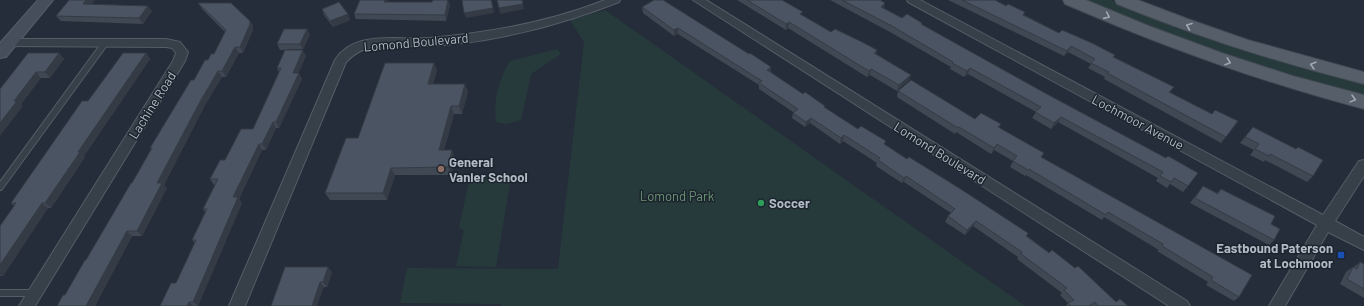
<svg xmlns="http://www.w3.org/2000/svg" width="1364" height="306" font-family="Barlow,sans-serif">
<style>
.green{fill:#273a3b}
.lines{fill:none;stroke-linecap:round;stroke-linejoin:round}
.lane-casing{stroke:#555d67;stroke-width:8}
.street-casing{stroke:#555d67;stroke-width:2}
.secondary-casing{stroke:#555d67;stroke-width:2}
.primary-casing{stroke:#404852;stroke-width:2}
.lane{stroke:#373f49;stroke-width:6}
.street{fill:#373f49;fill-rule:evenodd}
.secondary{fill:#464e5c;fill-rule:evenodd}
.primary{fill:#555e69;fill-rule:evenodd}
.wall{fill:#404854}
.shaded-wall{fill:#343b45}
.building{fill:#4a5462;stroke:#343b45}
.oneway{stroke:#9fa8b3}
.education-dot{fill:#8d6e63;stroke:#1c242e;stroke-width:1.5}
.leisure-dot{fill:#2e9e5b;stroke:#1c242e;stroke-width:1.5}
.transit-dot{fill:#1a4fb4;stroke:#1c242e;stroke-width:1.5}
.labels{text-anchor:middle;stroke-width:3;stroke-linejoin:round;paint-order:stroke}
.street-label{font-size:13px;fill:#b2bac5;stroke:#1c242e}
.poi-label{font-size:13px;font-weight:bold;fill:#b2bac5;stroke:#1c242e;text-anchor:start}
.park-label{font-size:13px;fill:#6b9474;stroke:#1c242e}
</style>
<rect width="100%" height="100%" fill="#242d39"/>
<!-- green -->
<path class="green" d="M1082 0H1111L1148 15 1364 84V96L1301 80 1216 53Z
M605 10 1025 306H501V304L400 303 407 268 558 269 584 42 570 20Z
M557 49 561 54 531 74 521 120 506 124 496 122C493 101 499 78 510 61Z
M470 176 511 177 496 267 456 266 464 230 459 228Z"/>
<g class="lines">
<defs>
<path id="lane" d="M0 187 105 43
M0 293H35"/>
<path id="street" d="M605 0H620L619 2C558 26 486 45 420 46 393 47 367 39 346 62L245 306H229L335 60C341 50 351 44 362 41 384 35 407 40 429 38 489 33 549 22 605 0Z
M693 0H706L1187 301 1190 306H1169Z
M907 0H920L1323 215 1359 161 1364 160V176L1335 221 1364 237V250L1328 232 1285 306H1269L1317 225 908 2Z
M9 39H166L180 42 188 52 185 61 35 306H19L173 61 176 53 172 48 166 47 5 46 3 43 5 40Z"/>
<path id="secondary" d="M38 0H53L6 57 0 58V43Z"/>
<path id="primary" d="M1063 0H1086L1149 26 1222 53 1293 76 1364 95V109C1261 82 1162 46 1065 4Z
M1115 0H1138L1188 19 1248 40 1364 72V84C1280 63 1198 37 1117 4Z"/>
</defs>
<!-- lane casing -->
<use href="#lane" class="lane-casing"/>
<!-- street casing -->
<use href="#street" class="street-casing"/>
<!-- secondary casing -->
<use href="#secondary" class="secondary-casing"/>
<!-- primary casing -->
<use href="#primary" class="primary-casing"/>
<!-- lane -->
<use href="#lane" class="lane"/>
<!-- street -->
<use href="#street" class="street"/>
<!-- secondary -->
<use href="#secondary" class="secondary"/>
<!-- primary -->
<use href="#primary" class="primary"/>
</g>
<!-- wall -->
<path class="wall" d="M387 0 388 2 450 5 446 21 356 19 354 14Z
M737 0H782L802 15 831 32 877 50 876 54 909 80 897 91 870 75 867 77 788 28 786 30Z
M830 0H880L884 8 902 18 922 25 1188 186 1183 192 1170 184 1167 188 1156 181 1158 178 1058 122 1051 129 1032 118 1036 112 968 74 964 77 950 69 951 67 890 32Z
M948 0H995L1059 33 1115 55 1114 57 1174 87 1170 92 1226 137 1221 143 1104 79 1105 77 1088 68 1091 64 1068 52 1064 56Z
M198 3 250 21 253 26V30L243 53H239L226 77H222L205 105 164 185 167 188 142 236H132L95 306H57L65 295 132 183 151 149 150 148 194 80 208 60 214 54 225 32 202 9Z
M92 4 152 11 143 24 61 21 56 16Z
M642 7 749 54 771 67V72L803 94 825 106V108L858 129 885 145 1028 233 1027 236 1116 302 1128 306H1066L1068 303 1060 295 1062 293 1017 259 1018 257 973 226 965 235 945 222 948 216 951 213 904 182 902 183 876 166 877 163 843 141 840 144 810 123 805 127 792 118 793 113V112L759 89V85L678 34 674 36 643 13Z
M322 9 348 14 350 20 333 27 324 15Z
M307 29 310 35 303 49 280 50 277 44Z
M59 53 64 59 50 78H41L21 104 23 106 0 89Z
M146 53 150 59 84 156 85 157 51 208H48L3 276H0V226L14 206 11 203 88 101Z
M306 56 298 73 302 79 279 128H276L266 150H262L239 199 242 203 198 306H160L176 283 195 243 192 240 205 212 203 209 215 185H214L210 179 225 160 253 129 279 73 277 68Z
M437 70 433 84 468 91 462 114H454L444 150 455 158 451 175H395L387 200H330L325 193 358 138Z
M898 91 975 119 1001 124 999 127 1041 157 1252 275 1239 297 1234 301 1206 285 1208 282 1157 251 1159 250 1104 217 1102 220 1026 175 1025 176 1010 167 1013 161 994 150 991 154 956 132 955 134 897 97Z
M1253 127 1296 149 1298 147 1313 176 1307 182 1265 160 1264 162 1250 155 1254 150 1240 143Z
M1203 186 1217 193 1221 189 1271 224 1274 240 1269 245 1190 203Z
M1360 262 1364 264V298L1340 284 1346 272 1353 267H1354Z
M332 272 327 287H324L271 306Z"/>
<!-- shaded-wall -->
<path class="shaded-wall" d="M86 0H95L87 10 83 4Z
M385 0H387L388 3 384 2Z
M448 0 450 5 446 21 445 15Z
M492 0 494 13 466 18 464 13Z
M885 3 884 9 881 7Z
M523 4 524 9 500 14 499 8Z
M148 6 152 11 143 24 139 18Z
M348 14 350 20 333 27 330 21Z
M250 21 253 26V30L243 53 240 47Z
M789 22 788 28 786 30V24Z
M678 28V34L674 36V30Z
M307 29 310 35 303 49 300 44Z
M1071 46 1068 52 1064 56 1067 51Z
M235 47 239 53 226 77 222 71Z
M303 50 306 56 296 79 293 73Z
M59 53 64 59 50 78 45 72Z
M146 53 150 59 84 156 85 157 51 208 45 203 78 152Z
M434 63 437 70 431 91 428 84Z
M771 67V72L767 70Z
M970 68 968 74 964 77 967 71Z
M871 69 870 75 867 77 869 71Z
M218 71 222 77 205 105 164 185 167 188 142 236 137 231 157 183 201 100Z
M36 72 41 78 21 104 23 106 0 136V123L14 101Z
M299 73 302 79 279 128 276 122Z
M911 75 909 80 897 91 899 85Z
M465 84 468 91 462 114 459 106Z
M451 106 454 114 442 158 439 150Z
M1061 117 1058 122 1051 129 1054 123Z
M811 118 810 123 805 127 806 122Z
M273 122 276 128 266 150 262 144Z
M844 135 843 141 840 144 841 138Z
M259 144 262 150 239 199 242 203 198 306 193 302 233 197Z
M997 144 994 150 991 154 994 148Z
M452 150 455 158 451 175 448 167Z
M391 168 395 175 387 200 383 193Z
M906 176 904 182 902 183 904 178Z
M42 203 48 208 3 276 0 275V265Z
M976 221 973 226 965 235 967 230Z
M127 231 132 236 95 306H86Z
M328 267 332 272 327 287 323 282Z
M320 282 324 287 317 306H312Z
M189 302 193 306H187Z"/>
<!-- building -->
<path class="building" d="M69 0H86L83 4 148 6 139 18 56 16Z
M360 0H385L384 2H432L433 0H448L445 15 354 14Z
M462 0H491L493 8 464 13Z
M497 0H522L523 4 499 8Z
M654 0H663L749 54 750 53 771 67 767 70 803 94 805 92 825 106 824 107 858 129 861 126 886 141 884 144 907 159 909 157 959 188 1028 233 1026 236 1049 253 1052 250 1075 268 1078 266 1116 302 1120 299 1128 306H1098L1095 302 1089 306H1071L1068 303 1074 300 1064 290 1067 288 1021 254 1022 252 976 221 967 230 948 216 955 209 906 176 904 178 878 160 880 158 844 135 841 138 811 118 806 122 793 113 798 109 759 83 762 81 678 28 674 30 642 7Z
M747 0H782L803 12 800 14 831 32 835 29 862 42 877 50 874 53 911 75 899 85 871 69 869 71 789 22 786 24Z
M842 0H880L885 3 881 7 902 18 907 14 922 23 921 24 1045 93 1166 158 1168 156 1198 173 1188 186 1174 178 1171 182 1160 176 1163 172 1061 117 1054 123 1035 112 1041 107 970 68 967 71 952 63 953 62 892 26Z
M962 0H995L1006 6 1008 4 1025 12 1023 15 1059 33 1062 30 1092 43 1115 55 1113 57 1174 87 1169 92 1212 114 1215 110 1238 121 1226 137 1107 73 1109 72 1091 63 1095 59 1071 46 1067 51Z
M339 2 348 14 330 21 322 9Z
M198 3H231L250 21V24L240 47H235L222 71H218L201 100 157 183H162L137 231H127L86 306H57L63 295H65L85 260H86L131 183H132L152 148H150L191 80H194L205 60H208L211 54H214L226 30Z
M284 29H307L300 44H277Z
M285 50H303L293 73H299L276 122H273L262 144H259L233 197H238L193 302H189L187 306H160L171 283H176L196 240H192L207 209H203L218 179H210L220 160H225L241 129H253L281 68H277Z
M28 53H59L45 72H36L14 101H17L0 123V89Z
M123 53H146L78 152H80L45 203H42L0 265V226L16 203H11L82 101H88Z
M385 63H434L428 84H465L459 106H451L439 150H452L448 167 391 168 383 193H325L346 138H358Z
M911 80 975 119 981 113 1001 124 998 127 1044 153 1041 157 1252 275 1239 297 1211 280 1213 277 1162 246 1163 244 1108 212 1106 215 1029 169 1028 170 1013 161 1017 156 997 144 994 148 959 127 958 128 898 91Z
M1253 127 1296 149 1298 147 1323 160 1313 176 1270 154 1269 156 1255 149 1259 144 1245 137Z
M1203 186 1218 194 1221 189 1275 216 1271 224 1280 229 1274 240 1195 198Z
M1360 262 1364 264V289L1347 279 1353 267 1357 269Z
M285 267H328L323 282H320L312 306H271Z"/>
<!-- one-way arrows -->
<defs><path id="oneway-chevron" d="M-2-3.5L2.5 0L-2 3.5" fill="none" stroke-width="1.6" stroke-linecap="round" stroke-linejoin="round"/></defs>
<g class="oneway">
<use href="#oneway-chevron" transform="translate(1107 16) rotate(24)"/>
<use href="#oneway-chevron" transform="translate(1189 26) rotate(-159)"/>
<use href="#oneway-chevron" transform="translate(1228 62) rotate(19)"/>
<use href="#oneway-chevron" transform="translate(1313 65) rotate(-164)"/>
<use href="#oneway-chevron" transform="translate(1353 99) rotate(15)"/>
</g>
<!-- markers -->
<circle class="education-dot" cx="441" cy="169" r="4"/>
<circle class="leisure-dot" cx="761" cy="203" r="4"/>
<rect class="transit-dot" x="1337" y="251" width="8" height="8" rx="2"/>
<g class="labels">
<!-- street labels -->
<g class="street-label">
<text transform="translate(416 42) rotate(-5)" y="5">Lomond Boulevard</text>
<text transform="translate(152 105) rotate(-58)" y="5">Lachine Road</text>
<text transform="translate(1138 122) rotate(28)" y="5">Lochmoor Avenue</text>
<text transform="translate(940 153) rotate(32)" y="5">Lomond Boulevard</text>
</g>
<!-- poi labels -->
<g class="poi-label">
<text x="449" y="167">General<tspan x="449" dy="15">Vanier School</tspan></text>
<text x="769" y="208">Soccer</text>
<text x="1333" y="253" text-anchor="end">Eastbound Paterson<tspan x="1333" dy="15">at Lochmoor</tspan></text>
</g>
<!-- park labels -->
<g class="park-label">
<text x="677" y="201">Lomond Park</text>
</g>
</g>
</svg>
